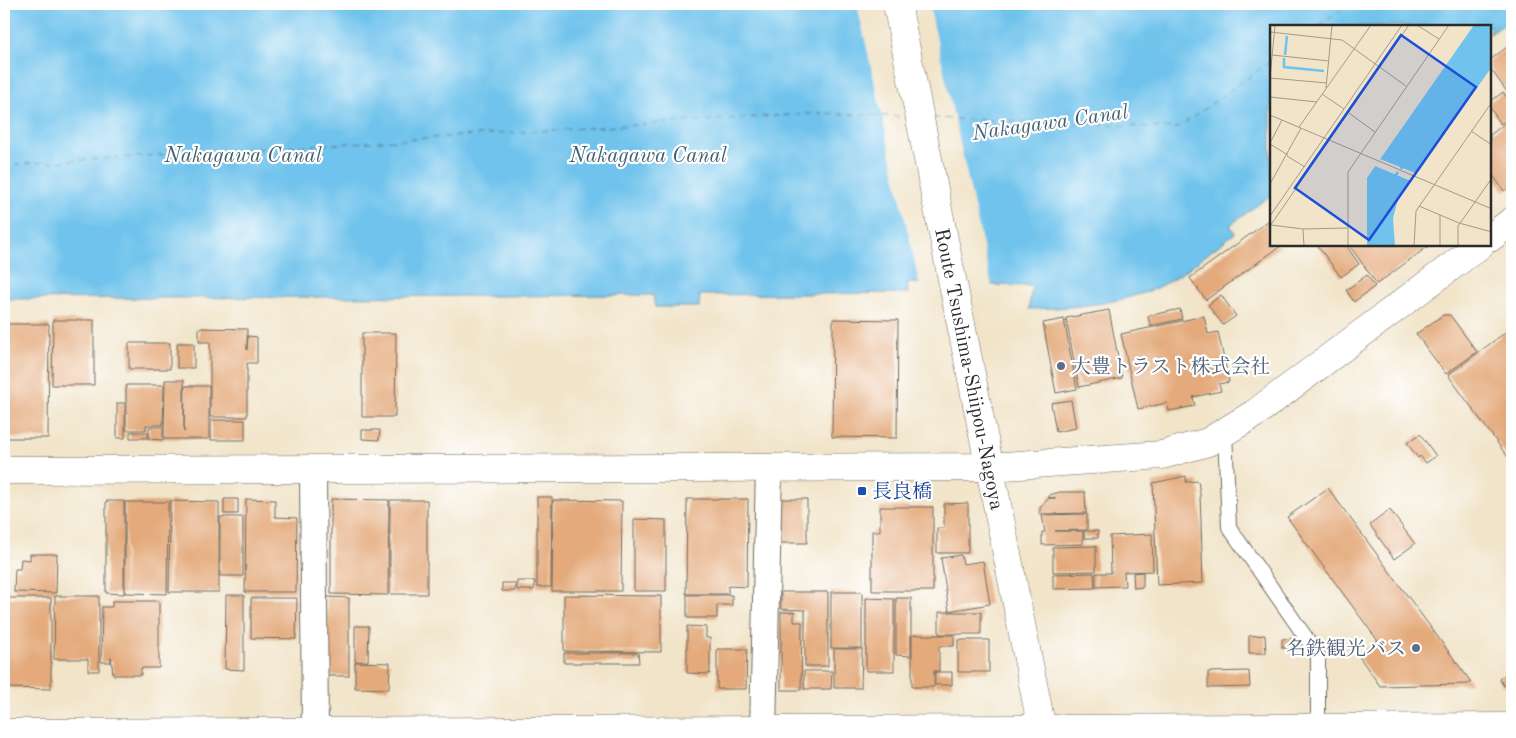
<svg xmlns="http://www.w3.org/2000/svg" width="1516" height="738" font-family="'Old Standard TT','Noto Serif JP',serif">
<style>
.water{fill:#70c3ec;stroke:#4e778c}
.pier{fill:#f1e4c9}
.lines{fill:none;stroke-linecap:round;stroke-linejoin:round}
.ferry{stroke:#43606f;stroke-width:1;stroke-dasharray:6 5;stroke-linecap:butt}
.building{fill:#e4aa7c}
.service-casing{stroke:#706c62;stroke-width:16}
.minor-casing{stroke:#706c62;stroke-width:28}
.tertiary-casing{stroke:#706c62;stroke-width:29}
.secondary-casing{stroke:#706c62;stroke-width:29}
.service{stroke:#fff;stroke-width:14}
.minor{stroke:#fff;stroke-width:26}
.tertiary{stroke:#fff;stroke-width:28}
.secondary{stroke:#fff;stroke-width:28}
.service-dot{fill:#5c6f8a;stroke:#fff;stroke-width:2}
.transit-dot{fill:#1a4fb4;stroke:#fff;stroke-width:2}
.labels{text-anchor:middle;stroke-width:4.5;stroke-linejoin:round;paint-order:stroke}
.service-label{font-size:20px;fill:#4e5e75;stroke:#fff;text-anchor:start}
.street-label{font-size:20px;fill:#2b2b2b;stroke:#fff}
.transit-label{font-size:20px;fill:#164399;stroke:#fff;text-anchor:start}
.water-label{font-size:21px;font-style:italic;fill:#43606f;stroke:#fff}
.inset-river{fill:none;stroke:#70c3ec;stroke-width:2.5}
.inset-road{fill:none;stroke:#a29a8a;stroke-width:1}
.view{fill:#1d4ed8;fill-opacity:0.15;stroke:#1d4ed8;stroke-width:2.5}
.inset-edge{fill:none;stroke:#2b2b2b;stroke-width:2.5}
</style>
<rect width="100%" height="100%" fill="#fff"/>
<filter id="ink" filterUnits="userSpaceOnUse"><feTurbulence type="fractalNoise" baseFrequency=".02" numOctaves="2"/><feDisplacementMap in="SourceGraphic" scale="10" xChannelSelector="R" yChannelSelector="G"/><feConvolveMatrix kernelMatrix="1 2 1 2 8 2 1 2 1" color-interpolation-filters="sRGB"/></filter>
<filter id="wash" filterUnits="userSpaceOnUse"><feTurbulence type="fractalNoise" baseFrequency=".0096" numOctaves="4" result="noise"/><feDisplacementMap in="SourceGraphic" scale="20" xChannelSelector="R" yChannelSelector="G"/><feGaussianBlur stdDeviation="1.12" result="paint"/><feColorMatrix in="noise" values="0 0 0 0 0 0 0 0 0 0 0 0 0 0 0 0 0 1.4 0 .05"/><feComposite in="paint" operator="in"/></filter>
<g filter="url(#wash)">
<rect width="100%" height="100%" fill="#f1e4c9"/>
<!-- water -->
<path class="water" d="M4 4H1512V19L1490 34V26H1271V195L1230 225 1235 233C1210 251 1178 280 1149 291 1111 305 1069 308 1029 309L1032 286 907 283 908 293 700 295 699 307H655L653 295 4 299Z"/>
<!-- pier -->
<path class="pier" d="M857 4H929L992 287 920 286Z"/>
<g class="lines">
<!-- ferry -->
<path class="ferry" d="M1319 26 1350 4
M933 118 1178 128 1271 61
M4 165 823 113 906 117"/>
</g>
<g id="blocks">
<!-- building -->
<path class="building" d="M1507 47 1512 54V99L1490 68V60Z
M1503 92 1512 105V116L1501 124 1490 108V102Z
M1512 118V185L1504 191 1490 171V135Z
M1271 219V245H1282L1206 300 1190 278Z
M1317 245H1346L1359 264 1341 277Z
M1349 245H1430L1377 284Z
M1367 275 1375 286 1354 302 1346 290Z
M1221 295 1236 316 1223 325 1208 305Z
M1180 309 1182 319 1150 326 1148 316Z
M1109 310 1122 378 1079 387 1066 318Z
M1443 315H1450L1477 352 1446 374 1416 334Z
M1204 316 1208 334 1218 332 1229 382 1219 384 1221 391 1193 397 1195 406 1169 411 1167 403 1138 409 1121 334Z
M833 319 898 320 897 438 832 437Z
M1064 319 1077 389 1056 393 1043 323Z
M53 320H94V385H52Z
M4 324H49L48 438H4Z
M199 328 247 329V350L248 336 257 337V363H247V417H210V342H199Z
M1510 329 1512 333V463L1448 375Z
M362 333H396L395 417H362Z
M129 343H170V369H129Z
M177 343H194V368H177Z
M165 380H184V432L185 386H209V439H164Z
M126 385H164L163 425H146V430H126Z
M1071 400 1076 428 1056 432 1051 403Z
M117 403H125V438H117Z
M211 420H245V440H211Z
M149 427H163V440L149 439Z
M362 430H380L379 440 362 439Z
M130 432H148V438H130Z
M1420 434 1436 456 1426 463 1420 456 1418 458 1407 443Z
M1186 476V482L1198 481 1200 494 1203 583 1157 585 1153 483Z
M1328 488 1471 682 1468 684 1380 686 1358 655 1378 641 1287 517Z
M1060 492H1085L1086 513 1040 514V508L1049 498H1056H1049V495Z
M537 497H552L551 587H537Z
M224 499H238V514H224Z
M246 499 275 500V517L297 518 296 592H245Z
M331 499 389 500 388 595 331 594Z
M687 499H748L747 587 728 586V594H686Z
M780 499H807V543H780Z
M390 500H427V594H390Z
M553 500 622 501 621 591H552Z
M106 501H124V594L106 593Z
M170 501 219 502V592H169Z
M125 502H168L167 594 125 593Z
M968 503V553H937V528H944V504Z
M880 507H933V591H872V531H880Z
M1390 510 1415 544 1394 559 1370 525Z
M1087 514V530L1055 531H1083V544L1042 545V532H1045L1042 515Z
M220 517H243V576H220Z
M634 519 666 520V591H634Z
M1084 531H1098V538H1084Z
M1152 534 1153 571 1124 572 1125 586 1096 587V573H1111L1110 536Z
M1096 546V571L1053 572V547Z
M30 554H57L56 593 14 592 15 569H20L21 559 30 560Z
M961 555 963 564 983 561 990 604 949 611 941 558Z
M1143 572V587L1134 588 1133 573Z
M1094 573 1095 588 1053 589V574Z
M517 581H535L534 590H517Z
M502 583H515V591H502Z
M781 592H828V666H805V610L781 609Z
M831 592H862V648H831Z
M226 595H244V670L225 669Z
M564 595 661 596V652L564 651Z
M687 595H732V605H717V618H687Z
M55 596H99V671H88V659H54Z
M327 597 349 598V676H327Z
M4 598H51V689L4 688Z
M251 598H297L296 639 251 638Z
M866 598 894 599V671H866Z
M896 598H911V656L896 655Z
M112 601H159V668H141V675H113L111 657V662H101L102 607H112Z
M781 612H794V622H802L801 690H781Z
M939 612H981V634H939Z
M355 626H369L368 661H355Z
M687 626 706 627V638H710V674L687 673Z
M912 635H954V646H939V671H934V687H912Z
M1265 635 1266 653H1249V636Z
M1300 638V648H1282V639Z
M958 640H989V672H958Z
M717 649H747L746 689H717Z
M834 649H862L861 688H834Z
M564 653H638L639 663H564Z
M355 662 390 663 389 689 355 688Z
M804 671H832L831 689H804Z
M1249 671 1250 687 1208 688V672Z
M935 672H952V685H935Z
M1506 674 1512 681 1504 686 1499 679Z"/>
</g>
</g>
<g filter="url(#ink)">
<use href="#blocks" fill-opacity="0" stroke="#706c62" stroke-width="1"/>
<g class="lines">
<defs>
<path id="service" d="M1225 432 1229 527 1318 655V728"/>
<path id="minor" d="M313 469 315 734
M763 730 769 468"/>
<path id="tertiary" d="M1490 238 1512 221
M4 470 990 467 1162 455 1208 442 1254 414 1480 245
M4 733 1512 727"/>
<g id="secondary">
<path id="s1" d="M897 4 1043 734"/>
</g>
</defs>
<!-- service casing -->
<use href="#service" class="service-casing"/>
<!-- minor casing -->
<use href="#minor" class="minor-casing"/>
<!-- tertiary casing -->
<use href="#tertiary" class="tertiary-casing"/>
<!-- secondary casing -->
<use href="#secondary" class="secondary-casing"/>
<!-- service -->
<use href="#service" class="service"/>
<!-- minor -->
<use href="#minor" class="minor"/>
<!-- tertiary -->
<use href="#tertiary" class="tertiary"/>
<!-- secondary -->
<use href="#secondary" class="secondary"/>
</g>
</g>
<!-- markers -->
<g class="service-dot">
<circle cx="1061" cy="366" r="5"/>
<circle cx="1416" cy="648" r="5"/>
</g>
<rect class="transit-dot" x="857" y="486" width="10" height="10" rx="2.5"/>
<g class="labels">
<!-- service labels -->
<g class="service-label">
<text x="1071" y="373">大豊トラスト株式会社</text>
<text x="1406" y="655" text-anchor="end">名鉄観光バス</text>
</g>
<!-- street labels -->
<g class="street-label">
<text dy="7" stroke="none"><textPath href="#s1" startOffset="372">Route Tsushima-Shiipou-Nagoya</textPath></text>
</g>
<!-- transit labels -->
<g class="transit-label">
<text x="872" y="498">長良橋</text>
</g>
<!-- water labels -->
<g class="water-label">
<text transform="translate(1050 122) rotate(-8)" y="7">Nakagawa Canal</text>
<text x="243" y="162">Nakagawa Canal</text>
<text x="648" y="162">Nakagawa Canal</text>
</g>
</g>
<!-- overview -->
<g transform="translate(1270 25)">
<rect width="221" height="221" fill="#f1e4c9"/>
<path d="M204 0H221V43L128 174 123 193 125 221H97V153Z" fill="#70c3ec"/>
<path d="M110 134 148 149 143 157 105 141Z" fill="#f1e4c9"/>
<path class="inset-river" d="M15 30 17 11M14 33V42L54 46M131 144 220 0M111 221 110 172 128 147"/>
<path class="inset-road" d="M147 0 169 14M0 7 72 15 136 61M2 30 59 36M0 53 57 58M0 53 5 0M56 63 62 0M52 69 74 84M0 72 47 77M79 88 105 107M0 90 222 184M29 102 101 0M201 106 222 120M0 118 12 95M0 119 18 130M17 131 35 142M0 159 31 103M149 181 189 198 222 207M170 190V221M0 191 132 0M1 200 33 204 77 203M0 201 139 0M33 204 34 221M78 221V147L179 0M144 221 146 186 222 77M188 221V201L222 153"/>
<path class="view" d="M131 10 206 62 99 215 25 163Z"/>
<rect width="221" height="221" class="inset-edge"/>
</g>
<!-- margin -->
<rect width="1516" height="738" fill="none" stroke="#fff" stroke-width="20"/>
</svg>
